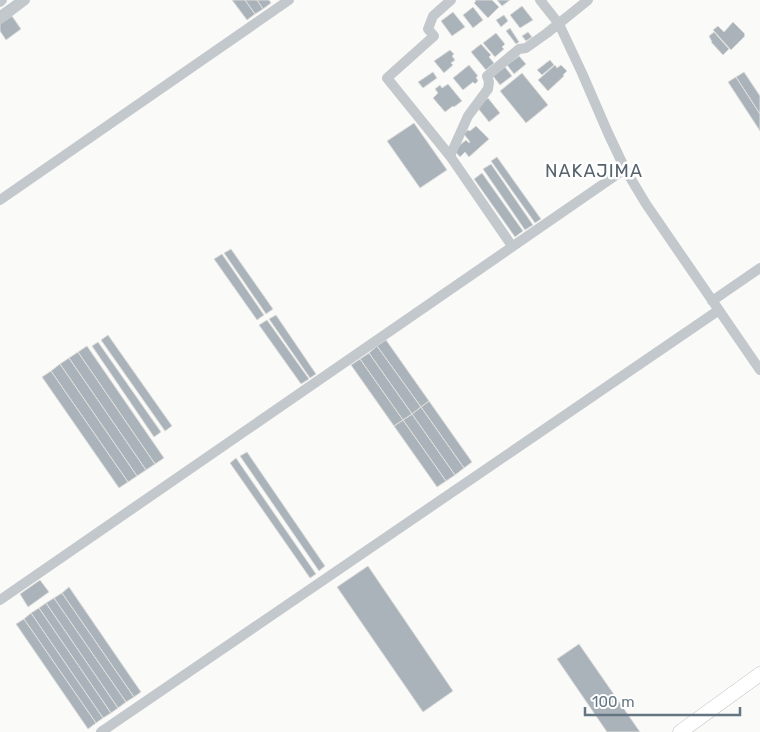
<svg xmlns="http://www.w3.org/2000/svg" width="760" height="732" font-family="Rubik,sans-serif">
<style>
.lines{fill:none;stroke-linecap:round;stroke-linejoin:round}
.stream{stroke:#bbc7cb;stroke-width:3}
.building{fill:#aab3b9;stroke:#dcdcda}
.major-casing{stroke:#b5babe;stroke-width:15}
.minor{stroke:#c3c8cc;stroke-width:10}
.major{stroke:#fff;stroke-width:14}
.labels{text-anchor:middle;stroke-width:5;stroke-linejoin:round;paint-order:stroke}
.quarter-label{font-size:18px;letter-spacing:1px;fill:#57646e;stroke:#fff}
</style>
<rect width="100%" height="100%" fill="#fafaf8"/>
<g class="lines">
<!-- stream -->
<path class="stream" d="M0 12 17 0"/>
</g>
<!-- building -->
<path class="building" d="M232 0H245L255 14 247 20Z
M245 0H257L263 9 255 14Z
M257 0H269L271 3 263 9Z
M475 0H492L499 7 488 18 474 3 476 1Z
M497 0H510L502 6Z
M522 6 533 20 520 28 510 15Z
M473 7 483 20 473 28 463 15Z
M453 12 465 27 452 36 441 21Z
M504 15 508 21 501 27 496 20Z
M12 16 21 29 6 40 0 31V24Z
M733 22 745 34 744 35 745 36 731 50 713 30 718 26 724 32Z
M510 28 519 42 516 44 506 31Z
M528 32 532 37 526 41 522 36Z
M714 32 729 49 723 55 711 42H712L709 36Z
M496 33 505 44 502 47 504 49 495 57 483 43Z
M481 44 491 55 489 57 494 63 486 70 471 52Z
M450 50 454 54 452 56 455 60 451 63 453 65 444 73 434 61Z
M519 56 526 64 514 74 507 65Z
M550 60 554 65 542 75 537 70Z
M469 65 478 76 476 77 478 81 475 84 473 82 463 90 453 78Z
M555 65 557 68 561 65 567 71 563 75 564 76 548 91 538 80Z
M505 67 512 76 500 85 493 76Z
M433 72 437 78 423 88 418 82Z
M744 72 760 96V114L736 77Z
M522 73 548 105 526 123 500 91Z
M736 77 760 114V131L728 82Z
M448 84 462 101 454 107 453 106 445 112 433 98 438 93 435 89 440 85 442 88Z
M488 98 500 113 489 122 477 107Z
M414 123 447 170 420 188 387 141Z
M476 126 489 139 469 157 465 152 460 157 454 150 466 140 469 143 470 142 464 134 468 130 470 131Z
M497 157 541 219 535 223 491 161Z
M491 164 533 225 525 230 483 169Z
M482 173 523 231 515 237 474 179Z
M231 249 273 309 266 314 224 253Z
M222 254 264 315 257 320 214 259Z
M276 315 316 374 310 378 269 319Z
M267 320 309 379 301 384 259 325Z
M108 335 172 426 165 431 101 340Z
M386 340 429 401 421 407 377 346Z
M98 342 161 432 154 437 92 346Z
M87 346 164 458 155 464 78 352Z
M377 346 421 407 412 414 369 353Z
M78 352 155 464 146 470 69 358Z
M369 353 412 414 403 420 360 359Z
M69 358 146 470 137 476 60 364Z
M360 359 403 420 394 426 351 365Z
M60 364 137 476 128 482 51 371Z
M51 371 128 482 119 488 42 377Z
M429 401 472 462 464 468 421 407Z
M421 407 464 468 455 475 412 414Z
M412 414 455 475 446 481 403 420Z
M403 420 446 481 437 487 394 426Z
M247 452 325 566 319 571 240 456Z
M236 458 316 574 310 578 230 463Z
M368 566 453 691 423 712 337 587Z
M40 580 49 592 28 607 20 594Z
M69 587 141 692 134 697 62 593Z
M62 593 134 697 126 702 54 598Z
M54 598 126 702 118 708 46 603Z
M46 603 118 708 111 713 39 608Z
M39 608 111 713 103 718 31 613Z
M31 613 103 718 96 723 24 619Z
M24 619 96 723 88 729 16 624Z
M579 644 640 732H607L557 659Z"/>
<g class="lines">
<defs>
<path id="major" d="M680 732 760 674"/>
</defs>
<!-- major casing -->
<use href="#major" class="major-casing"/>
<!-- minor -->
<path class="minor" d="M451 0 433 16 428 29 434 36 387 78 450 156 468 116 488 89 489 82 487 76 519 49 526 48 547 33 588 0
M540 0 559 24 582 73 608 133 625 169 646 204 760 370
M0 2 2 0
M0 19 25 0
M450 156 512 246
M0 200 289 0
M712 301 760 268
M0 600 625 169
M101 732 719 310"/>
<!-- major -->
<use href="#major" class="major"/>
</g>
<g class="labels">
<!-- quarter labels -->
<g class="quarter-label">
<text x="594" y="177">NAKAJIMA</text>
</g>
</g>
<!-- scale -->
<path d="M585 707v8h155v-8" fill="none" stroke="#657683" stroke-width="2.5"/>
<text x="592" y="707" font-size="15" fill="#657683" stroke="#ffffff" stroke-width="4" paint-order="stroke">100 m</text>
</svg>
